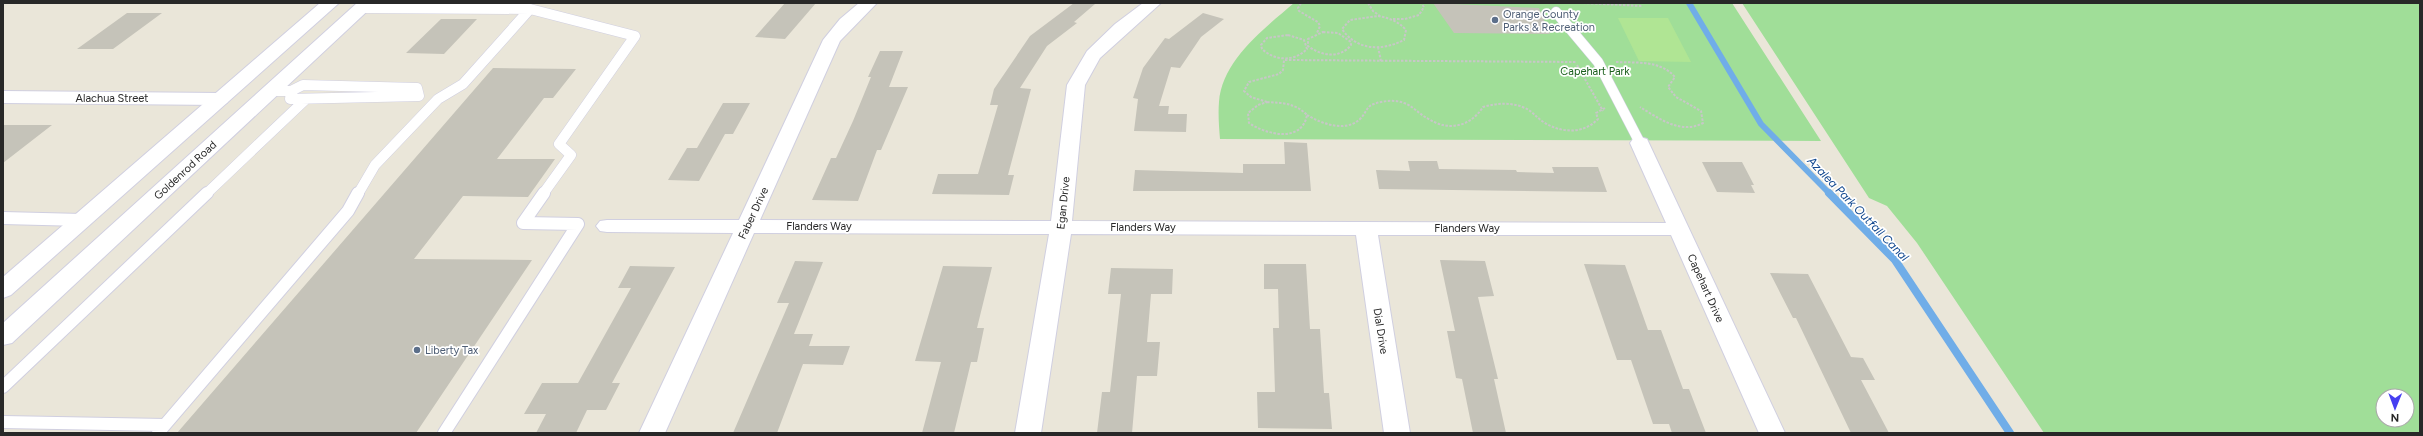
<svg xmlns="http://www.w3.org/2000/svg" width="2423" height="436" font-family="Figtree,sans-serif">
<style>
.green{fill:#a0de98;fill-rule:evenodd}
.pitch{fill:#b0e594}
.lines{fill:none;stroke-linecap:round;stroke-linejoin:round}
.stream-far1{stroke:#70ade8;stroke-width:6}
.stream{stroke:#70ade8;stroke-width:8}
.building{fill:#c5c3b9}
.service-far1-casing{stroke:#d0cfe0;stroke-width:11}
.service-casing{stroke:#d0cfe0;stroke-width:14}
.minor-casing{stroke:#d0cfe0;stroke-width:2}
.secondary-casing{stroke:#d0cfe0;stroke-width:2}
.path{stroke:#c7c7c7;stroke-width:2;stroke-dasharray:2.5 1.5;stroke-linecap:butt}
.service-far1{stroke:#fff;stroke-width:10}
.service{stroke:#fff;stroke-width:12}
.minor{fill:#fff;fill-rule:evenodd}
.secondary{fill:#fff;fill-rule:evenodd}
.service-dot{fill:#5c6f8a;stroke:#fff;stroke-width:1.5}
.labels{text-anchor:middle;stroke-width:3.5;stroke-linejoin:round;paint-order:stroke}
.service-label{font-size:11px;fill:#4e5e75;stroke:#fff;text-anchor:start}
.park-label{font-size:11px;fill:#1c601e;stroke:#fff}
.street-label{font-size:11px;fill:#282828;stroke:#fff}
.water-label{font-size:12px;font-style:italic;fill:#134990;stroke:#fff}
</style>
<rect width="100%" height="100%" fill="#eae6d9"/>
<!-- green -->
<path class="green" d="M1294 3H1732L1821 141 1220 139C1219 127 1218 114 1219 102 1222 60 1265 28 1294 3Z
M1742 3H2420V433H2044L1917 243 1887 206 1869 198ZM2383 396H2407V420H2383Z"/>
<!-- pitch -->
<path class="pitch" d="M1618 18H1668L1691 62 1639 61Z"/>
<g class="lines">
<!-- stream-far1 -->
<path class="stream-far1" d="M1689 3 1761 124 1830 194"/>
<!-- stream -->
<path class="stream" d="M1829 193 1895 260 2010 433"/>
</g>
<!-- building -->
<path class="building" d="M785 3H816L785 39 755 37Z
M1074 3 1095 4 1074 22 1077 23 1047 46 1020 88 1031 89 1008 175H1014L1009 195 932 194 938 174H978L998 105H990L994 89 1030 36Z
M1433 3 1539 8 1550 34 1454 33Z
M127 13H162L113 49H77Z
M1203 13 1224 19 1201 37 1180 68 1171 67 1159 106H1169L1168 114H1187L1186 132 1134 131 1138 99 1133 98 1143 68 1165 38 1169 39Z
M441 19H477L444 54 406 53Z
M880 51H903L889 87H908L881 150H877L858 201 812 200 831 158H836L853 121 871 77H868Z
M493 68 576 69 553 98H544L497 159H555L528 197 463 196 414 259 532 260 416 433H177Z
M723 103H750L733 134H725L699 181 668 180 687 148H697Z
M3 125H52L3 163Z
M1284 142 1307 143 1311 191H1133L1135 170 1243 173V164H1285Z
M1408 161H1437L1439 169 1516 170 1517 172 1554 173 1552 167H1598L1607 192 1379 189 1376 170 1410 171Z
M1702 162H1742L1754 185H1751L1755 193 1717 192Z
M1440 260 1485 261 1494 296 1478 297 1498 379H1494L1506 433H1473L1462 379 1456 378 1447 331H1455Z
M795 261 823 262 794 334H813L809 346H850L843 365 803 364 777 433H733L789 303H777Z
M1264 264H1306L1310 329H1320L1324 393H1329L1332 429 1258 428 1257 392H1275L1273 328H1279L1278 289H1264Z
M1584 264 1625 265 1648 330H1661L1683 389H1689L1706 433H1672L1669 424H1653L1631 360H1617Z
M630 266 675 267 612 383H620L606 410H587L576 433H536L546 414H524L542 383H578L631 288H618Z
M943 266 992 267 977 328H984L977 362H971L954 433H922L941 362 915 361Z
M1111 268 1173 269 1172 294H1151L1147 342H1160L1157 376H1137L1132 433H1097L1102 392H1110L1121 294H1108Z
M1770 273 1808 274 1851 357 1863 358 1875 380H1861L1889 433H1851L1796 318H1793Z"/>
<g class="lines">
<defs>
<path id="service-far1" d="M362 8 530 9 635 36 559 144 571 155 543 194
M1556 12 1598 62 1640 143
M303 85 417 88 419 96 290 99 291 91Z
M272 91H291
M206 194 306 99
M358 194 375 165 438 99 463 84 530 9"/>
<path id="service" d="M3 218 82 220
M3 387 207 193
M3 422 165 425
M158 433 348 211 358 193
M444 433 578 224 523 223 544 193"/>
<path id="minor" d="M859 3H877L840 41 760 220 1051 221 1067 85 1087 51 1115 24 1143 3H1161L1100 58 1085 85 1072 221 1666 223 1630 143 1633 139 1640 137 1647 139 1785 433H1759L1671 235H1378L1410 433H1384L1356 235 1071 234 1041 433H1015L1049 234 754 233 665 433H639L733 233 607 232 600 231 596 226 600 221 607 220H739L823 40 840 19Z
M3 91 220 93 227 95 229 99 227 103 220 105 3 103Z"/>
<path id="secondary" d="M320 3H339L11 295 3 298V277Z
M357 3H376L12 343 3 345V323Z"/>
</defs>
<!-- service-far1 casing -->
<use href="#service-far1" class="service-far1-casing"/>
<!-- service casing -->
<use href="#service" class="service-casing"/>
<!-- minor casing -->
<use href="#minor" class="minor-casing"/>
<!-- secondary casing -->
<use href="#secondary" class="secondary-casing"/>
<!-- path -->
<path class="path" d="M1301 3 1298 8 1299 11 1318 22 1320 26 1317 33
M1368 3 1373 11 1380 16
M1583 3 1642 6
M1378 16C1389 18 1398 21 1406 30L1404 40C1382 51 1357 51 1342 29L1350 20Z
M1393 19H1405L1419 15 1424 7 1421 3
M1323 32 1338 33 1351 42V45C1340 59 1321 56 1308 46V39Z
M1288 35 1304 40 1307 49C1294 62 1275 61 1262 49L1261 45 1267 38Z
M1378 47 1381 61
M1616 62C1637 63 1660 60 1675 77L1668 87 1676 97 1701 111 1703 123C1681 135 1658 118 1640 107
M1577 65 1603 111
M1267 102C1283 103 1295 103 1307 115 1302 143 1267 135 1249 123L1248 113 1258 105Z
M1267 102 1251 97 1244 91 1249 82 1279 74 1283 70 1284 60 1576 62
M1307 115C1322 124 1347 133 1361 118 1365 114 1366 109 1371 105 1381 101 1394 99 1404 103 1413 106 1419 114 1427 118 1448 132 1470 127 1483 107 1497 103 1511 102 1525 108 1532 111 1536 117 1542 121 1559 133 1583 135 1598 119L1596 113 1605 108"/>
<!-- service-far1 -->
<use href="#service-far1" class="service-far1"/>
<!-- service -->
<use href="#service" class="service"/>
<!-- minor -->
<use href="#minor" class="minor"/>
<!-- secondary -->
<use href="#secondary" class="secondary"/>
</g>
<!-- markers -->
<g class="service-dot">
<circle cx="1495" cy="20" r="4"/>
<circle cx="417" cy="350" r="4"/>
</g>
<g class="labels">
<!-- service labels -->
<g class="service-label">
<text x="1503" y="18">Orange County<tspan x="1503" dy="13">Parks &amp; Recreation</tspan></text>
<text x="425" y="354">Liberty Tax</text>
</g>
<!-- park labels -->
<g class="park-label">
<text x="1595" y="75">Capehart Park</text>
</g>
<!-- street labels -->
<g class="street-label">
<text x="112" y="102">Alachua Street</text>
<text transform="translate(185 170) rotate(-43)" y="4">Goldenrod Road</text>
<text transform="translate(1063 203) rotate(-84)" y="4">Egan Drive</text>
<text transform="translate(753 213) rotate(-65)" y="4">Faber Drive</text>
<text x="819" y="230">Flanders Way</text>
<text x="1143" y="231">Flanders Way</text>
<text x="1467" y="232">Flanders Way</text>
<text transform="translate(1706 288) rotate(66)" y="4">Capehart Drive</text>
<text transform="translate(1381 331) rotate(81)" y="4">Dial Drive</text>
</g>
<!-- water labels -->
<g class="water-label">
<text transform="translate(1858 209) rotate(46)" y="4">Azalea Park Outfall Canal</text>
</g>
</g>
<!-- border -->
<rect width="2423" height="436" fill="none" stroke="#282828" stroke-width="8"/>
<!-- north arrow -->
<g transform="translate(2395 408) rotate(181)"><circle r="19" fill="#ffffff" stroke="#a9a9a9"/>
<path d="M0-3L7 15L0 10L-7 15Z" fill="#463ff1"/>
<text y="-6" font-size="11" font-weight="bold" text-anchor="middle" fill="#282828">N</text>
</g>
</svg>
